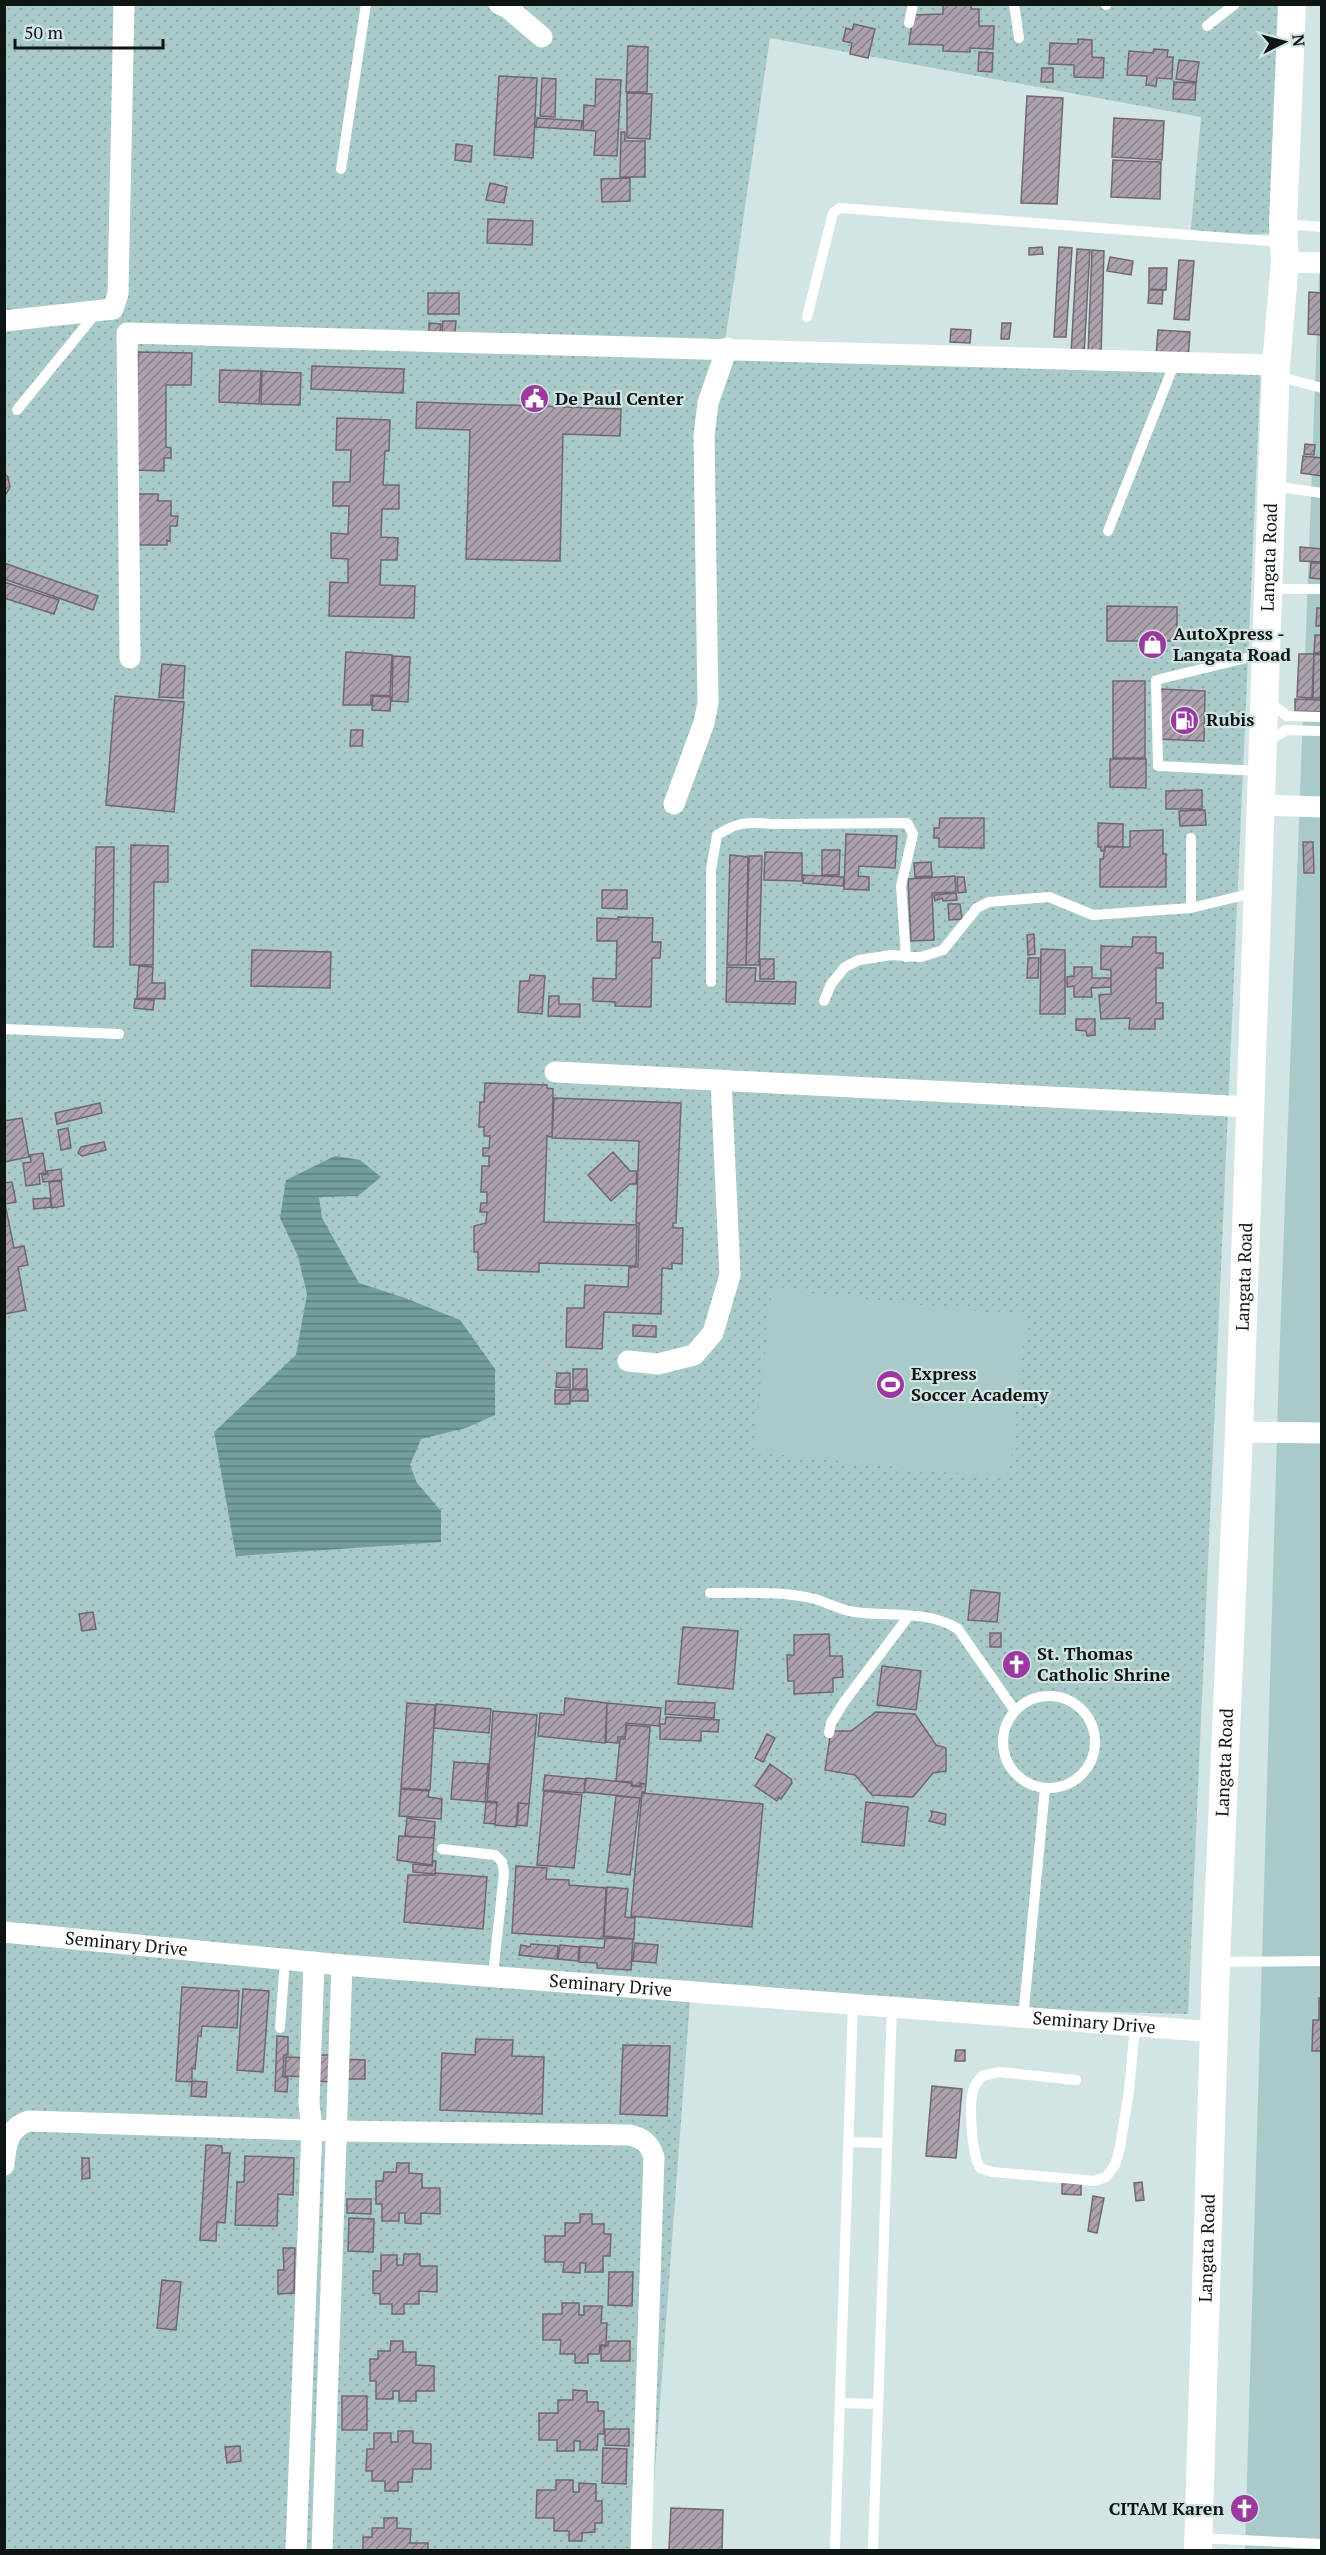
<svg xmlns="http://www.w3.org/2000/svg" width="1326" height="2555" font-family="'PT Serif',serif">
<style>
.grass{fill:url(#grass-dots)}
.green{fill:#a8cac8}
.water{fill:url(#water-rules)}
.building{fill:url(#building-hatch);stroke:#716771;stroke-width:1.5}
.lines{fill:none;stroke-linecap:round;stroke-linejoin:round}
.service{stroke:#fff;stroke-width:10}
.minor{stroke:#fff;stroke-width:21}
.secondary{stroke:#fff;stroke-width:28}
.labels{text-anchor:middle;stroke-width:4.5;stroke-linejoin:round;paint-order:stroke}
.poi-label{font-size:18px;font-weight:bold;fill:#0e1515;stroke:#d2e5e4;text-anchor:start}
.street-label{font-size:18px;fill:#0e1515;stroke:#d2e5e4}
</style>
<defs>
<pattern id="grass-dots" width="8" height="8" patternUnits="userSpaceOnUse" patternTransform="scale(1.5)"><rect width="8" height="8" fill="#a8cac8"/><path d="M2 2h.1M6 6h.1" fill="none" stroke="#8fadab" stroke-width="1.8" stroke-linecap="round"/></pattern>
<pattern id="water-rules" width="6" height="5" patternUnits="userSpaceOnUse" patternTransform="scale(1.5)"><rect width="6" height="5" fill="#739e9c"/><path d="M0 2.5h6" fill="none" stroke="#5d807e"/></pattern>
<pattern id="building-hatch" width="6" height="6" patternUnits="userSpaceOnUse" patternTransform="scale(1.5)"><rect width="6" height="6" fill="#aca1ac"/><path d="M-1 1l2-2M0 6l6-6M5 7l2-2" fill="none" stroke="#8a828b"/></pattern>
</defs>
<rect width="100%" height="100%" fill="#d2e5e4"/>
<!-- grass -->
<path class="grass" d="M5 5H1288L1286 232 1190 239 1201 117 770 38 724 348 1261 364 1188 2014 690 2000 649 2550H5Z"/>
<!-- green -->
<path class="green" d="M1321 222 1322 2550H1245L1279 1366Z
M772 1289 1026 1316 1009 1479 754 1452Z"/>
<!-- water -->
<path class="water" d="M335 1156 360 1160 381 1177 358 1196 319 1197 322 1218 359 1283 405 1298 460 1320 495 1369V1415L466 1428 421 1439 410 1465 417 1483 441 1511V1542L236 1556 214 1432 296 1355 307 1294 298 1256 280 1218 286 1180Z"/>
<!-- building -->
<path class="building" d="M943 4H971V9H979V26H994L993 49 970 48V52L943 51V45L909 44 913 15 943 14Z
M854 24 875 29 868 58 850 54 852 43 843 41 846 28 852 30Z
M1078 39 1092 40V57L1104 58 1103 78 1074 77V65L1049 64 1050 43 1078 44Z
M628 46 648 47 647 92H626Z
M1154 49 1168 50 1167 57H1173L1172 79 1157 78 1156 86 1146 85 1147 76 1127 75 1129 51 1153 53Z
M979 52 993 53 992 72 978 71Z
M1179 60 1199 62 1196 82 1176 79Z
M1042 68H1053V82H1041Z
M499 76 537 78 533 158 494 155Z
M542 78 556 79 555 117 540 116Z
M596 79 621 80 617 156 594 155 596 131 583 130 584 105 595 106Z
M1174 82 1196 83 1195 100 1173 99Z
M627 93 652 94 650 139 627 138Z
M1027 96 1063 98 1057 204 1021 203Z
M537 118 582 121 581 130 536 127Z
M1114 118 1164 121 1162 160 1112 157Z
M621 132H625V141H645V177H620Z
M456 144 472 146 471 162 455 160Z
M1113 160 1161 162 1160 199 1111 197Z
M630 178V201L602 202 601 179Z
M490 183 507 187 504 203 486 200Z
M488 219 533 221 532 245 487 243Z
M1042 247 1043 254 1029 255V248Z
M1059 247 1072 248 1066 337H1054Z
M1077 249 1090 250 1084 355 1071 354Z
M1092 250 1104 251 1101 354H1088Z
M1110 257 1133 261 1131 275 1107 271Z
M1179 260 1194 261 1189 320 1174 319Z
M1149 268H1167L1166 290 1149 289Z
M1149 290H1163L1162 304 1148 303Z
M1309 292 1322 293V335L1308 334Z
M428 293H459V314H428Z
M443 321H456L455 333 442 332Z
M429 323 441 324 440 332 429 331Z
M1002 323H1011L1009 339H1001Z
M951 329 971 330 970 343 950 342Z
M1158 330 1190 332 1188 360 1156 357Z
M138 352 192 353 191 385H166V447L171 448V458H164V471L136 470Z
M312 366 404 369 403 393 311 389Z
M220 370 261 371 259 404 219 402Z
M262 371 301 373 300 405 261 404Z
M417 402 621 409 620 436 563 434 560 561 466 559 470 430 416 428Z
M337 418 390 420 389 451H385L383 485H399V509H382L381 537 398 538 397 560H381L380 585 415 586 414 618 329 616 330 582 348 583V559L331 558V533L348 534 349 506H333V482H350L351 450H336Z
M1305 444 1315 445 1314 455 1304 454Z
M1303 456 1322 458V476L1301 473Z
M4 473 8 477 10 487 4 498Z
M132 494H158V501H171V516H178L177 526H170V541L167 540V545H132Z
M1300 547 1322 549V562L1300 561Z
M4 563 98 596 93 610 4 579Z
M1311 563H1322V579L1310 578Z
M4 582 59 600 54 614 4 598Z
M1107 606 1177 607V641H1107Z
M1317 608H1322V626H1316Z
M1315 635H1322V653H1314Z
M346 652 392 655 390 696 371 695V705H343Z
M1299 654H1314L1312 698 1297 697Z
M1314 654 1322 655V698H1313Z
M393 656 410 657 408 702 392 701Z
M162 664 185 666 183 698 159 697Z
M1113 681H1145V758H1113Z
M1160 689 1205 691 1204 741 1158 739Z
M115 696 184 702 174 812 106 805Z
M373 696 391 697 390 711 372 710Z
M1295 699 1322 700V712L1295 711Z
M351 730H363L362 746H350Z
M1110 759H1146V788L1110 787Z
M1202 790V809H1166V791Z
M1205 810 1206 825 1180 826 1179 811Z
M940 818H984V848L939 847V838H934V828H939Z
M1098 823 1123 824V847L1105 846V851H1101V847H1098Z
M1163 830V854H1166V887H1100V859H1103L1105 847H1130V831Z
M846 834 897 836 895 868 859 866 858 876 869 877V890L844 889Z
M1303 842H1313L1314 873H1304Z
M131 845 168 846V882H154L153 965H130Z
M96 847H114L113 947H94Z
M822 850H840L839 875H822Z
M765 852 802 853V881L764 880Z
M730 855 748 857 746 965H727Z
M749 856H762L759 965H746Z
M931 862 932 876 915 877 914 863Z
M803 875 844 877 843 886 803 883Z
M955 876 956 892 932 893 934 940 911 941 908 879Z
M957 877H964L966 892 958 893Z
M602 890H627V909L602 908Z
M956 893 957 900 943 901 942 898 935 901 934 895Z
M948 904H960L962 919 949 920Z
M618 917 653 918 652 942H661L660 958H652L651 1007 615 1006V1002L593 1001V978L616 979 617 941H597V918L618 919Z
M1034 934 1035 954 1028 955 1027 935Z
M1133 937H1156V953H1163V968H1156V1003H1163V1019H1155V1029H1129L1130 1018 1101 1019 1099 995 1111 994V970L1101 969V946L1132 947Z
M1041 949 1065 950V1014H1040Z
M252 950 331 952 330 988 251 986Z
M1028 958H1039L1038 978H1027Z
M760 959H774V979H760Z
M139 966 153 967 152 983H165V999L137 998Z
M727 967 756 968 755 981 796 982 795 1004 726 1002Z
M1074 967H1092V978H1111V987L1091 988 1092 997H1074V986L1067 987V977L1074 976Z
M530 975 545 976 542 1014 518 1012 520 981H529Z
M549 996H559V1004H580V1017L548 1016Z
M135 999 154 1000 153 1010 134 1008Z
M1076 1019H1095V1035L1087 1036 1086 1031 1076 1030Z
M485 1083 547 1085V1088L553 1089 552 1137 547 1136 544 1222 637 1225 636 1266 539 1263V1272L478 1270V1252H474V1226L486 1223 487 1212H480L481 1203H487V1192H481L482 1166H489V1156H483V1148H489L490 1136H484V1127H479L480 1102H484Z
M554 1098 681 1103 676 1223H673V1228H683L682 1264 672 1263V1269L662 1268 661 1314 604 1312 602 1349 566 1347 567 1308H584L585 1285 628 1287 629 1267H638L639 1223H636L639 1141 552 1138Z
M100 1103 102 1113 57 1124 55 1113Z
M22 1118 29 1157 4 1162V1121Z
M68 1128 71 1148 61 1150 58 1130Z
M104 1142 106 1150 82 1156 78 1153 81 1147Z
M613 1152 630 1171H637L636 1184H630L611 1201 588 1175Z
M43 1153 46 1173 39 1174 40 1184 26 1186 23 1163 31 1162 30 1155Z
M61 1169 62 1180 43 1182 42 1175 48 1174 47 1171Z
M61 1181 64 1206 52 1208 49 1182Z
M12 1182 16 1202 5 1204 14 1248 24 1246 28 1265 18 1267 26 1310 4 1314V1183Z
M50 1198 51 1207 34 1209 33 1199Z
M633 1325 656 1326V1337L633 1336Z
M573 1369H587V1389H573Z
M557 1373H570V1388L556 1387Z
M555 1390H570V1404H555Z
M571 1390H588V1401H570Z
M971 1590 1000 1593 997 1622 968 1620Z
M93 1612 96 1629 82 1631 79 1614Z
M683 1627 738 1631 733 1689 678 1684Z
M990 1633H1001V1647H990Z
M829 1634 830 1656H842L843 1677 833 1678V1692L794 1694V1681H788L787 1655H794V1635Z
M882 1666 921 1671 916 1710 877 1705Z
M565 1698 607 1703 605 1743 538 1736 540 1713 564 1715Z
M666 1701 715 1703 714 1718 665 1714Z
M407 1703 435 1705 430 1790 401 1788Z
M607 1703 661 1708 659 1726 626 1723 625 1737H618V1743L606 1742Z
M436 1704 491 1709 489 1733 434 1728Z
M493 1711 537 1715 529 1804 518 1803 516 1827 495 1825 497 1802 487 1801Z
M876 1712 915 1714 936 1745 946 1748V1771L933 1773 913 1797 872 1795 855 1775 825 1770 831 1731H851Z
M666 1717 719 1720 718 1732 701 1731V1741L660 1739V1724H665Z
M627 1725 650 1727 646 1784 640 1783V1786L632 1785V1782L616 1781 620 1739H625Z
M767 1734 775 1738 763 1762 755 1758Z
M454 1762 488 1764 485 1802 451 1799Z
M770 1764 791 1779 792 1783 781 1799 779 1797 777 1801 755 1786Z
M545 1775 585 1779 584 1793 543 1790Z
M586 1778 631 1783V1786L641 1787V1784H646L645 1792H642L641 1798 584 1792Z
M401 1789 429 1791 428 1797 442 1799 441 1819 399 1816Z
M544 1791 582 1795 574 1868 537 1865Z
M642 1793 763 1804 752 1927 631 1916Z
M616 1796 640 1798 630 1875 607 1872Z
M486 1802 497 1803 495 1824 484 1823Z
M866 1802 908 1807 904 1846 862 1842Z
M519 1803 529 1804 527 1826 517 1825Z
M931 1811 946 1814 945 1825 929 1821 932 1815Z
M407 1818 435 1822 434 1838 405 1836Z
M399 1836 434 1838 432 1865 397 1860Z
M433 1861H436L435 1874 413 1872V1864L432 1866Z
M516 1866 547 1868 546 1879 569 1880V1885L606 1888 603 1939 512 1933Z
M436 1873 487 1877 483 1929 404 1922 408 1875H435Z
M607 1887 628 1889 625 1917 635 1918 634 1939 604 1936Z
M605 1938 633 1939 631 1970 597 1968V1963L579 1962 580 1946 604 1948Z
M635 1943 658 1945 656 1963 633 1961Z
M531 1944 558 1946 557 1959 519 1955 521 1945 530 1947Z
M560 1945 579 1947 578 1961 558 1959Z
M182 1987 239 1991 237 2028 202 2026 201 2036H198L195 2069 192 2068V2082L176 2081Z
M243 1989 269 1991 263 2072 237 2070Z
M1319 1998H1322V2051H1312L1313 2020H1319Z
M277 2036 288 2037V2055H284L283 2077 288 2078 287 2092 275 2091Z
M476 2039 513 2040 512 2056 544 2057 542 2114 440 2110 442 2053 475 2055Z
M623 2045 670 2046 667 2116 620 2114Z
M956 2050H965V2061H955Z
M316 2055H334L333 2082 315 2081Z
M286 2057 310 2058 309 2077 285 2076Z
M339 2059 365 2060V2079H339Z
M192 2081 207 2082 206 2097 191 2096Z
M932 2086 962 2089 956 2158 926 2156Z
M206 2145 222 2146V2153H230L225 2223 217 2222 216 2241 200 2240Z
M245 2156 294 2158 293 2195 278 2194 277 2226 235 2225 237 2182H244Z
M82 2158H89L90 2178 82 2179Z
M397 2163H409V2173L422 2174V2188H440V2214L421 2213V2224L405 2223V2213H399V2221H382V2204H376V2181H383L384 2172H396Z
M1142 2182 1144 2200 1136 2201 1134 2183Z
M1062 2183 1081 2184V2195L1062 2194Z
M1093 2196 1104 2198 1097 2233 1088 2231Z
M347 2199H371V2214L347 2213Z
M580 2214H592V2224H604V2234H611L610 2256H603V2272H585L586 2263H580V2273L563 2272 564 2262H545V2236H565V2223H580Z
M349 2218 374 2219 373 2252 348 2251Z
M283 2248H295L294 2293 278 2294V2270H284Z
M404 2254H420V2266H437V2292L419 2291V2304H404V2314H392V2304H380V2294L373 2293V2271H381V2255H397V2265H403Z
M609 2272H633L632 2306 608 2305Z
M162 2280 181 2282 176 2330 157 2328Z
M562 2303H579V2315H584V2306H602L601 2323H607L606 2345H600L599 2354H588V2363H575V2354H560L561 2340H543V2314H562Z
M391 2341H403V2352H416V2365L434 2366V2391H416V2401H399V2391H393V2399H376V2381H370V2359H378V2351H390Z
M608 2341H630V2361H601V2346H608Z
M573 2390 587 2391V2402H598V2411H604V2434H598L597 2450H580V2441H574V2451H557V2440H539V2413H558V2400H573Z
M342 2396H367V2430H342Z
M605 2429H629V2446L605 2445Z
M398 2431H413V2443L431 2444V2469H413L412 2482H398V2491H385V2481H372V2471H366L367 2449H374V2433H391V2442H398Z
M240 2446 241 2461 227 2463 225 2447Z
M603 2448 627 2449 626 2484 602 2483Z
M556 2480H573V2492H579V2483L596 2484V2501H602V2523H595V2532L582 2533V2541H569V2531H554V2518H536L537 2490H556Z
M671 2508 723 2510 722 2550H669Z
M384 2518H397V2528L411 2529 410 2543H428V2550H363V2537H372V2528H384Z"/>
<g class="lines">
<!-- service -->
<path class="service" d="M1014 4 1019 38
M1106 5V4
M909 23 913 4
M1207 26 1235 4
M341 169 366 4
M1283 224 1322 227
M807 317 833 213 840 208 1282 242
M1277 376 1322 388
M17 410 96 313
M1273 486 1322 493
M1108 531 1175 362
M1269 589H1322
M1267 700 1287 716 1320 717
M1266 743 1286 730 1320 731
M1261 771 1158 766 1156 680 1263 654
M1191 838V908
M711 982V870L717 835C739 821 748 822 774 824L907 823 913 834 901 886 906 957
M824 1001 831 984 845 967 859 960 872 958 891 955 921 957 943 950 977 908 989 902 1049 897 1093 915 1191 908 1257 892
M4 1029 119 1034
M710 1593C744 1593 782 1591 815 1599 829 1603 841 1611 855 1612 888 1617 930 1610 958 1629L1015 1711
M1003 1742a46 46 0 1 1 92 0a46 46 0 1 1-92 0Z
M829 1733 831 1723 844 1702 908 1617
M442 1849 495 1855 502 1862 504 1873 493 1975
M1217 1962 1322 1961
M1023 2019 1045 1788
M280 2028 285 1959
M1076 2080 1000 2072 982 2076C980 2079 975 2084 974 2088 968 2103 972 2155 980 2168L992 2172 1095 2181 1106 2177 1115 2165 1120 2148 1129 2090 1135 2027
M848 2142 887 2143
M840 2403 878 2404
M1199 2538 1322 2544
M835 2550 853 2003
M873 2550 892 2008"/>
<!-- minor -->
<g class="minor">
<path d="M499 4 508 8 542 37"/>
<path d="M1285 262 1322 263"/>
<path d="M4 321 113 309 118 294 124 4"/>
<path d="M130 658 127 333 1276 365"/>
<path d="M674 804 704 723 708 703 704 436 708 403 727 348"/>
<path d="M1260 805 1322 807"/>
<path d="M555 1072 1250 1107"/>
<path d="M628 1361 658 1364 694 1355 713 1333 730 1275 721 1080"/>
<path d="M1239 1432 1322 1433"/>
<path id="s1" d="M4 1932 342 1965 1216 2032"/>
<path d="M4 2165C6 2145 7 2128 29 2121L337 2131 630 2135C643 2138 650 2144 654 2157L641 2550"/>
<path d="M296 2550 312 2129 309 2103 314 1962"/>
<path d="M322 2550 342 1965"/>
</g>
<!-- secondary -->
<path class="secondary" id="s2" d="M1198 2550 1216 1962 1239 1432 1276 365 1285 262 1283 224 1292 4"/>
</g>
<!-- icons -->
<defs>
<symbol id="civic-disc" viewBox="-11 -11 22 22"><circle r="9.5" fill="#9c399f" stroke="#d2e5e4"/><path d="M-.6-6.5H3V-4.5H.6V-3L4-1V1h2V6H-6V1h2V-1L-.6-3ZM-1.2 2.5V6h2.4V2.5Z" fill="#fff"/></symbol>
<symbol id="shop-disc" viewBox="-11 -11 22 22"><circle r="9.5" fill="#9c399f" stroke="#d2e5e4"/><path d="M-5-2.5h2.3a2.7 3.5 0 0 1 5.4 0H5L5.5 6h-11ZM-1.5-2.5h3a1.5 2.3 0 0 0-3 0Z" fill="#fff"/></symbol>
<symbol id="fuel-disc" viewBox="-11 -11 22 22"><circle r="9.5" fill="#9c399f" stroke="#d2e5e4"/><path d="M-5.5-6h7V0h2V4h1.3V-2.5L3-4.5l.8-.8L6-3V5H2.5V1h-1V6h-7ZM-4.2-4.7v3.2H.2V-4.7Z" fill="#fff"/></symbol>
<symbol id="stadium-disc" viewBox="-11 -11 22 22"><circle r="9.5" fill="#9c399f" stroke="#d2e5e4"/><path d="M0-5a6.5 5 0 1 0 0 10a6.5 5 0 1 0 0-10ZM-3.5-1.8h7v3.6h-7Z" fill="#fff"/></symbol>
<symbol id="church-disc" viewBox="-11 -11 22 22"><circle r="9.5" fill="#9c399f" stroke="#d2e5e4"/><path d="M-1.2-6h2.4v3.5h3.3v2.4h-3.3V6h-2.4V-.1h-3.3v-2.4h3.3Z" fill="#fff"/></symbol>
</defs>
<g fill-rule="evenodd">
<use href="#civic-disc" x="518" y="382" width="33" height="33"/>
<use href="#shop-disc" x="1136" y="628" width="33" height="33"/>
<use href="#fuel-disc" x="1168" y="704" width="33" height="33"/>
<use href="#stadium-disc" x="874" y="1368" width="33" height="33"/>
<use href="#church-disc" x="1000" y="1648" width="33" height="33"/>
<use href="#church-disc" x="1228" y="2492" width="33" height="33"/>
</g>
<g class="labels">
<!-- poi labels -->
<g class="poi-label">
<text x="555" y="405">De Paul Center</text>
<text x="1173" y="640">AutoXpress -<tspan x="1173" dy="21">Langata Road</tspan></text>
<text x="1206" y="726">Rubis</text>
<text x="911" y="1380">Express<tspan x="911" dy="21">Soccer Academy</tspan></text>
<text x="1037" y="1660">St. Thomas<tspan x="1037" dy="21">Catholic Shrine</tspan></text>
<text x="1224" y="2515" text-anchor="end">CITAM Karen</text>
</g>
<!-- street labels -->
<g class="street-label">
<text dy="6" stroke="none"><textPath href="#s2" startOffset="1994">Langata Road</textPath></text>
<text dy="6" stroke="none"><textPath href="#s2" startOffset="1274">Langata Road</textPath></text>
<text dy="6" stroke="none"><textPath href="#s2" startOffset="788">Langata Road</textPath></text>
<text dy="6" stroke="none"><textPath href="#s1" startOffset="123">Seminary Drive</textPath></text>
<text dy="6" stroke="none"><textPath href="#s1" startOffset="609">Seminary Drive</textPath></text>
<text dy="6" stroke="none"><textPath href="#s1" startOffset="1094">Seminary Drive</textPath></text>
<text dy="6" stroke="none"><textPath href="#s2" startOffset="302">Langata Road</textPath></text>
</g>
</g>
<!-- border -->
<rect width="1326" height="2555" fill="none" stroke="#0e1515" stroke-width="12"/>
<!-- north arrow -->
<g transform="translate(1284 42) rotate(84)" stroke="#d2e5e4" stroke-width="4.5" paint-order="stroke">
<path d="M0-4.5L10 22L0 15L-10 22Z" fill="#0e1515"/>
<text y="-9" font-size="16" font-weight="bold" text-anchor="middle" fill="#0e1515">N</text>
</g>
<!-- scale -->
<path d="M15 39v9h148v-9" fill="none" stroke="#0e1515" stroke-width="3"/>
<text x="24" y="39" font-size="18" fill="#0e1515" stroke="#d2e5e4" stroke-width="4.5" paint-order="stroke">50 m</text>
</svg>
